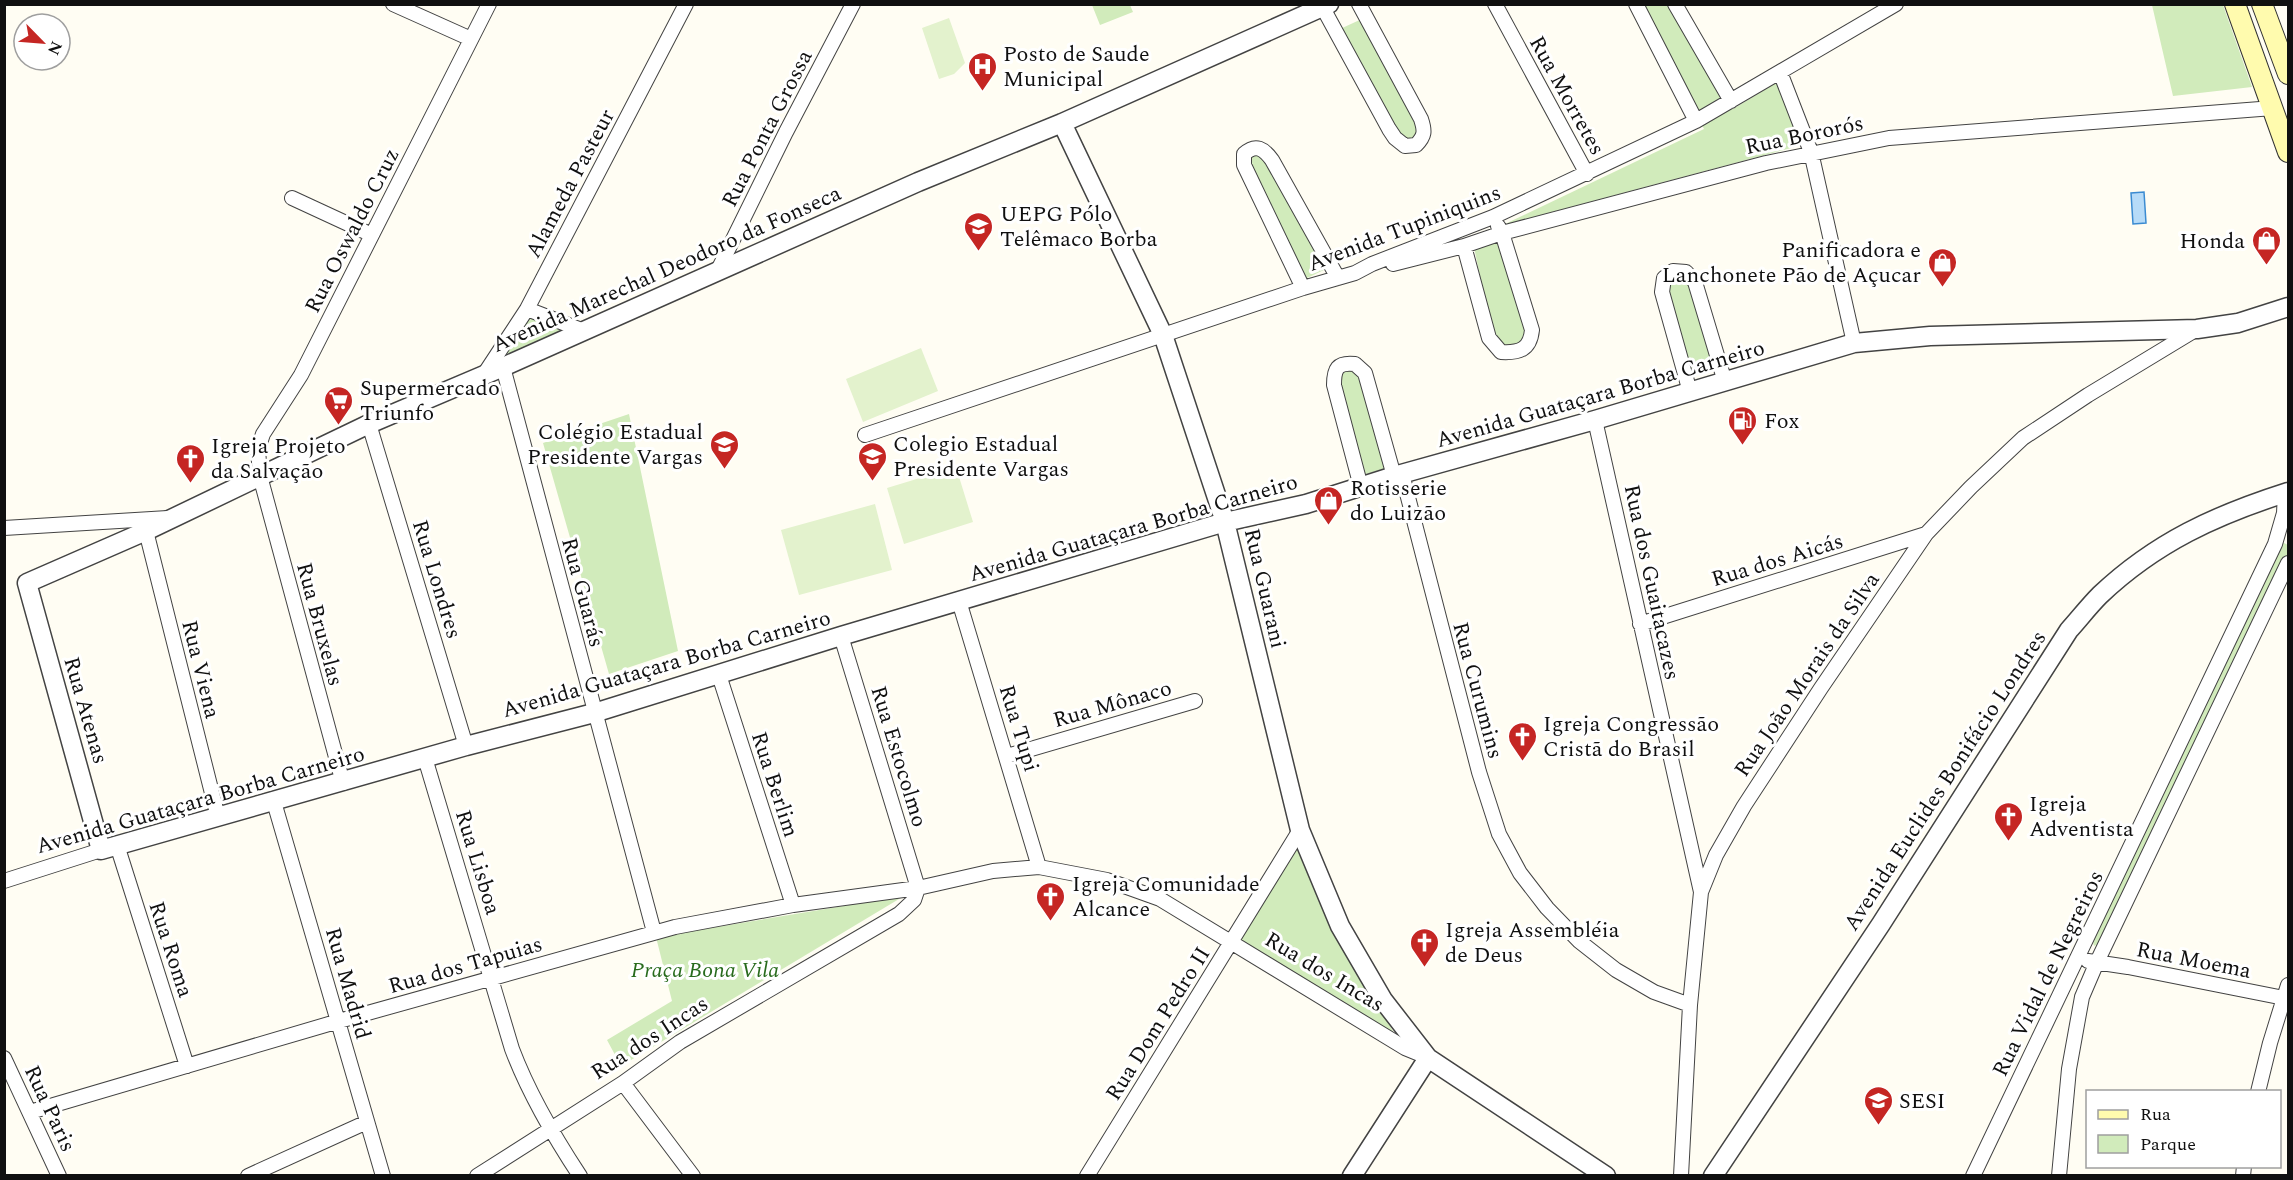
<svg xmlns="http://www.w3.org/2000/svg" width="2293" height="1180" font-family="Spectral,serif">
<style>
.green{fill:#d1ebbb}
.pitch{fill:#e3f2cd}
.water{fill:#b6dbf8;stroke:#3b8bd1;stroke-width:1.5}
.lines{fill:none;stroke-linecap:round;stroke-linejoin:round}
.minor-casing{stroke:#434343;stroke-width:16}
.tertiary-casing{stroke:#434343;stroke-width:21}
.secondary-casing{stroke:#323232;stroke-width:22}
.minor{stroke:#fff;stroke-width:14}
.tertiary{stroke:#fff;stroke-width:18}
.secondary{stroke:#fffbae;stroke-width:20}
.labels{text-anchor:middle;stroke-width:6;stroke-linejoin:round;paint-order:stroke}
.poi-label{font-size:22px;fill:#101010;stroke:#fff;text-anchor:start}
.street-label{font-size:22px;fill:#101010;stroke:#fff}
.park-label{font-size:22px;font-style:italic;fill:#286b1d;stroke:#fff}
</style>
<rect width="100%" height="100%" fill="#fffdf3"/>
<!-- green -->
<path class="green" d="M1092 5H1130L1133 12 1100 25Z
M1639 5H1672L1733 109 1781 80 1806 144 1503 225 1704 129Z
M2152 5H2223L2252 87 2173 96Z
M1364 18 1422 132 1411 141 1399 137 1340 29Z
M1251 153 1264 155 1326 269 1305 279 1249 166Z
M1502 239 1528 332 1525 341 1511 349 1493 341 1474 247Z
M1670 273 1686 274 1719 369 1686 378 1664 294Z
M527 317 573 332 495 364Z
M1359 368 1390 467 1359 476 1335 373Z
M629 414 678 651 609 674 543 443Z
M2280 541 2288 545V557L2102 942 2094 946 2092 938Z
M1298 846 1375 1001 1397 1038 1236 938Z
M904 896 621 1066 607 1040 672 1001 656 937Z"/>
<!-- pitch -->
<path class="pitch" d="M949 18 965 63 954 74 939 79 922 28Z
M921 348 938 391 863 422 846 379Z
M956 467 973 522 904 544 887 488Z
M875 504 892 570 799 595 781 530Z"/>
<!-- water -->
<path class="water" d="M2144 192 2146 223 2133 224 2131 193Z"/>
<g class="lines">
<defs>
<path id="minor" d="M393 4 471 39
M1495 4 1587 174
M1636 4 1696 121
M1675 4 1731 101
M1323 8 1389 129 1395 138 1405 146 1416 145C1425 136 1425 131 1421 119L1359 4
M1780 72 1811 152 1854 343
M292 198 372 235
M1464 246 1489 338 1501 352C1519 353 1530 350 1532 330L1502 233 1498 226
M1393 264 1464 246 1502 233 1766 163 1889 138 2273 108
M717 272 786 132 853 4
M1303 288 1244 165V154C1256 143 1264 149 1272 160L1338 278
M527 309 584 331
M503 367 654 932
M483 376 527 309 686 4
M1690 392 1662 292 1664 278 1673 271 1686 272 1695 282 1725 382
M1595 420 1701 892
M369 424 466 746
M865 435 1303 288 1355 273 1372 264 1493 217 1696 121 1896 4
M1402 474 1479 772 1499 834 1520 873 1547 908 1579 941 1616 970 1654 992 1690 1005
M1361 487 1334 385C1334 369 1337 362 1355 364L1365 373 1394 476
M4 528 168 518
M146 531 218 817
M959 601 1039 867
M1640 624 1926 534
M719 675 793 905
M1007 756 1195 701
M425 758 512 1049C529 1094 553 1135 580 1176
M343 783 260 476 258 449 263 434 301 375 489 4
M274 802 383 1176
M117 845 187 1066
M4 881 101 850
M2088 961 2128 967 2284 998
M4 1058 59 1176
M623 1083 693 1176
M2258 1092 2270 1043 2288 985
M30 1112 339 1021 675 927 793 905 918 888 841 636
M248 1176 367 1122
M477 1176 623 1083 680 1042 899 914 914 900 918 888 993 871 1039 867 1107 880 1160 899 1405 1048 1427 1057
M1087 1176 1300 830
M1681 1176 1690 1005 1701 892 1716 855 1744 806 1821 688 1926 534 1971 487 2023 438 2088 395 2197 329
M1973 1176 2275 544 2284 513 2285 493
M2059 1176 2069 1069 2082 997 2097 962 2288 563
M2243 1176 2244 1166"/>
<path id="tertiary" d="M1329 4 1062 123 918 182 503 367 369 424 146 531 27 583 101 850 466 746 594 713 841 636 1225 522 1306 504 1394 476 1595 420 1854 343 1930 336 2197 329 2238 323 2288 307
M1062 123 1163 335 1225 522 1300 830 1340 926 1383 1000 1428 1058 1606 1176
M1352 1176 1428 1058
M1713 1176 1881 924 2069 630C2079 619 2089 606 2100 595 2156 542 2216 515 2288 492"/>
<path id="secondary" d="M2235 4 2288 152
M2262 4 2288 74"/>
</defs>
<!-- minor casing -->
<use href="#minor" class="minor-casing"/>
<!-- tertiary casing -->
<use href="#tertiary" class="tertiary-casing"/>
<!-- secondary casing -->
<use href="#secondary" class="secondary-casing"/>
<!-- minor -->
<use href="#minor" class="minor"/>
<!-- tertiary -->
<use href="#tertiary" class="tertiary"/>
<!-- secondary -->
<use href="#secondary" class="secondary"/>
</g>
<!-- icons -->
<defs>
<symbol id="hospital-pin" viewBox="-11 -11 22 30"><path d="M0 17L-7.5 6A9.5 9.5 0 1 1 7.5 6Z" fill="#c52623" stroke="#fff"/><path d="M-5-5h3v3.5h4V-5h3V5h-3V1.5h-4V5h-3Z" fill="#fff"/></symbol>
<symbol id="university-pin" viewBox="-11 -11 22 30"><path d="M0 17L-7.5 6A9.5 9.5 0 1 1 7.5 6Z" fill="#c52623" stroke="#fff"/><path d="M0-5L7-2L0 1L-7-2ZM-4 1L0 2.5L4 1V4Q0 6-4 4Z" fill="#fff"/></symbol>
<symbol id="shop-pin" viewBox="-11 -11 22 30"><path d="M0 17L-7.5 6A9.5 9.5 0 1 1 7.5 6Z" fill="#c52623" stroke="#fff"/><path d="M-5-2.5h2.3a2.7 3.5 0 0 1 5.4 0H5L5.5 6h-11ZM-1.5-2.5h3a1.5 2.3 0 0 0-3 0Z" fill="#fff"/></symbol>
<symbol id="supermarket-pin" viewBox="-11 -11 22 30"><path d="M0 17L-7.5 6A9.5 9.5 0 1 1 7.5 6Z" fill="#c52623" stroke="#fff"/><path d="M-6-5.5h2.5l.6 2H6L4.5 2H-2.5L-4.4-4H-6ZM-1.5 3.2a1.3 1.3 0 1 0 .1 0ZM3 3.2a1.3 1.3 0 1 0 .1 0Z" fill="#fff"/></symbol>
<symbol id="fuel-pin" viewBox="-11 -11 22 30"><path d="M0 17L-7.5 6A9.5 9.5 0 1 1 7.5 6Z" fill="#c52623" stroke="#fff"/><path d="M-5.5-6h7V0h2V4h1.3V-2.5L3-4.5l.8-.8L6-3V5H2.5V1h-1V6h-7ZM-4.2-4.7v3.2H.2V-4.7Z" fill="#fff"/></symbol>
<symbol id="school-pin" viewBox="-11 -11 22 30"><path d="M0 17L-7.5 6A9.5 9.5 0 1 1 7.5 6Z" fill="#c52623" stroke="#fff"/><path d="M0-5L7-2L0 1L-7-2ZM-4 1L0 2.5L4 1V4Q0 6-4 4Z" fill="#fff"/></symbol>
<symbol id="church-pin" viewBox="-11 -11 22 30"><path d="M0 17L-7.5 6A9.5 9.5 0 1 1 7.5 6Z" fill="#c52623" stroke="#fff"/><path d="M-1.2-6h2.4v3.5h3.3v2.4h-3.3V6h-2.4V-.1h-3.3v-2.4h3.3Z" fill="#fff"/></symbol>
</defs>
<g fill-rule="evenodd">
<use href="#hospital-pin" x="966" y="50" width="33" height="45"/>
<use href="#university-pin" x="962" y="210" width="33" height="45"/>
<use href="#shop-pin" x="2250" y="224" width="33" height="45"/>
<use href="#shop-pin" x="1926" y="246" width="33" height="45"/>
<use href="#supermarket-pin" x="322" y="384" width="33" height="45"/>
<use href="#fuel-pin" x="1726" y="404" width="33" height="45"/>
<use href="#school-pin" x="708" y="428" width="33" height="45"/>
<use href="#school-pin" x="856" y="440" width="33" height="45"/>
<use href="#church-pin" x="174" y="442" width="33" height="45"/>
<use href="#shop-pin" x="1312" y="484" width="33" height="45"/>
<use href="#church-pin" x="1506" y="720" width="33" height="45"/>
<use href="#church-pin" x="1992" y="800" width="33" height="45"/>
<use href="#church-pin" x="1034" y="880" width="33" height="45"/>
<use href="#church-pin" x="1408" y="926" width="33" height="45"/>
<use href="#school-pin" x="1862" y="1084" width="33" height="45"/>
</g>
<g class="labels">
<!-- poi labels -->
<g class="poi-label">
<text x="1003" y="61">Posto de Saude<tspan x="1003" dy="25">Municipal</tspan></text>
<text x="1000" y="221">UEPG Pólo<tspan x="1000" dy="25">Telêmaco Borba</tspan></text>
<text x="2245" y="248" text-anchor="end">Honda</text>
<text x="1921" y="257" text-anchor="end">Panificadora e<tspan x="1921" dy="25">Lanchonete Pão de Açucar</tspan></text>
<text x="360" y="395">Supermercado<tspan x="360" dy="25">Triunfo</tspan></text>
<text x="1764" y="428">Fox</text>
<text x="703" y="439" text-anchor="end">Colégio Estadual<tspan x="703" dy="25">Presidente Vargas</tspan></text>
<text x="893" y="451">Colegio Estadual<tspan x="893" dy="25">Presidente Vargas</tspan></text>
<text x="211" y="453">Igreja Projeto<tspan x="211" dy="25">da Salvação</tspan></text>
<text x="1350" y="495">Rotisserie<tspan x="1350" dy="25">do Luizão</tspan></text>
<text x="1543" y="731">Igreja Congressão<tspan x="1543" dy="25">Cristã do Brasil</tspan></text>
<text x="2029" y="811">Igreja<tspan x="2029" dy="25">Adventista</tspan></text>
<text x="1072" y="891">Igreja Comunidade<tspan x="1072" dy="25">Alcance</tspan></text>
<text x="1445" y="937">Igreja Assembléia<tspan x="1445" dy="25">de Deus</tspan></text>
<text x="1899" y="1108">SESI</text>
</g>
<!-- street labels -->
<g class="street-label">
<text transform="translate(1568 95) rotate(61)" y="8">Rua Morretes</text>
<text transform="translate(766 128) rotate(-63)" y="8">Rua Ponta Grossa</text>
<text transform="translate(1804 134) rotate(-12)" y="8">Rua Bororós</text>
<text transform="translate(569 183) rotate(-62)" y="8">Alameda Pasteur</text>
<text transform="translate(1404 227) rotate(-21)" y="8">Avenida Tupiniquins</text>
<text transform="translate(351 230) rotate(-63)" y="8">Rua Oswaldo Cruz</text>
<text transform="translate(666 268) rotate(-24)" y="8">Avenida Marechal Deodoro da Fonseca</text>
<text transform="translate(1600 393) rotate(-16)" y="8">Avenida Guataçara Borba Carneiro</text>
<text transform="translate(1133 527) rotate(-16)" y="8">Avenida Guataçara Borba Carneiro</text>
<text transform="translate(1777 559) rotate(-17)" y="8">Rua dos Aicás</text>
<text transform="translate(438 579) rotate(73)" y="8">Rua Londres</text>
<text transform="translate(1653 582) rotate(78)" y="8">Rua dos Guaitacazes</text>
<text transform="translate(1266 588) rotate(77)" y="8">Rua Guarani</text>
<text transform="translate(584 592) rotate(75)" y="8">Rua Guarás</text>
<text transform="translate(321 624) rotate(75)" y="8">Rua Bruxelas</text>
<text transform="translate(666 663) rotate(-16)" y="8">Avenida Guataçara Borba Carneiro</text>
<text transform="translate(202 669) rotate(76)" y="8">Rua Viena</text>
<text transform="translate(1806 674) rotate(-56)" y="8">Rua João Morais da Silva</text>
<text transform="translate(1479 690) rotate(75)" y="8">Rua Curumins</text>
<text transform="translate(1112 703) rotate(-16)" y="8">Rua Mônaco</text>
<text transform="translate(87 710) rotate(74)" y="8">Rua Atenas</text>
<text transform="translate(1020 728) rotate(73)" y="8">Rua Tupi</text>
<text transform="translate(900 756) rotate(73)" y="8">Rua Estocolmo</text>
<text transform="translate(1944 780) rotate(-57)" y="8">Avenida Euclides Bonifácio Londres</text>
<text transform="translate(776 784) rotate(72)" y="8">Rua Berlim</text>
<text transform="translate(200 799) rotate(-16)" y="8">Avenida Guataçara Borba Carneiro</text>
<text transform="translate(479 862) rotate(73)" y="8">Rua Lisboa</text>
<text transform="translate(172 949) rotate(72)" y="8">Rua Roma</text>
<text transform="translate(2194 959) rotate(11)" y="8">Rua Moema</text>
<text transform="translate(465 964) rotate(-16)" y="8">Rua dos Tapuias</text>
<text transform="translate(1325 971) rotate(31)" y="8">Rua dos Incas</text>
<text transform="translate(2047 973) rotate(-64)" y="8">Rua Vidal de Negreiros</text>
<text transform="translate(349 983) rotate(74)" y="8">Rua Madrid</text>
<text transform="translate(1157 1023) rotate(-58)" y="8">Rua Dom Pedro II</text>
<text transform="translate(649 1037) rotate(-33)" y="8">Rua dos Incas</text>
<text transform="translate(51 1108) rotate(65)" y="8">Rua Paris</text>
</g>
<!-- park labels -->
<g class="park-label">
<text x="705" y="977">Praça Bona Vila</text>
</g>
</g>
<!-- border -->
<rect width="2293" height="1180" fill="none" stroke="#101010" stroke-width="12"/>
<!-- legend -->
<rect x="2086" y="1090" width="195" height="78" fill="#ffffff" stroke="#9f9f9f" stroke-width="1.5"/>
<rect x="2098" y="1110" width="30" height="9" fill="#fffbae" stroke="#9f9f9f" stroke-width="1.5"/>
<text x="2140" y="1120" font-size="18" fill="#101010">Rua</text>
<rect x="2098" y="1135" width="30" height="18" fill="#d1ebbb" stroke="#9f9f9f" stroke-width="1.5"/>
<text x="2140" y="1150" font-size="18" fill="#101010">Parque</text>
<!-- north arrow -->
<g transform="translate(42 42) rotate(115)"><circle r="28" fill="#ffffff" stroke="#9f9f9f" stroke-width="1.5"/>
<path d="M0-4.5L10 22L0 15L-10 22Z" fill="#c52623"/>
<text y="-9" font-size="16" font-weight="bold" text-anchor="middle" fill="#101010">N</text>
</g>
</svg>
